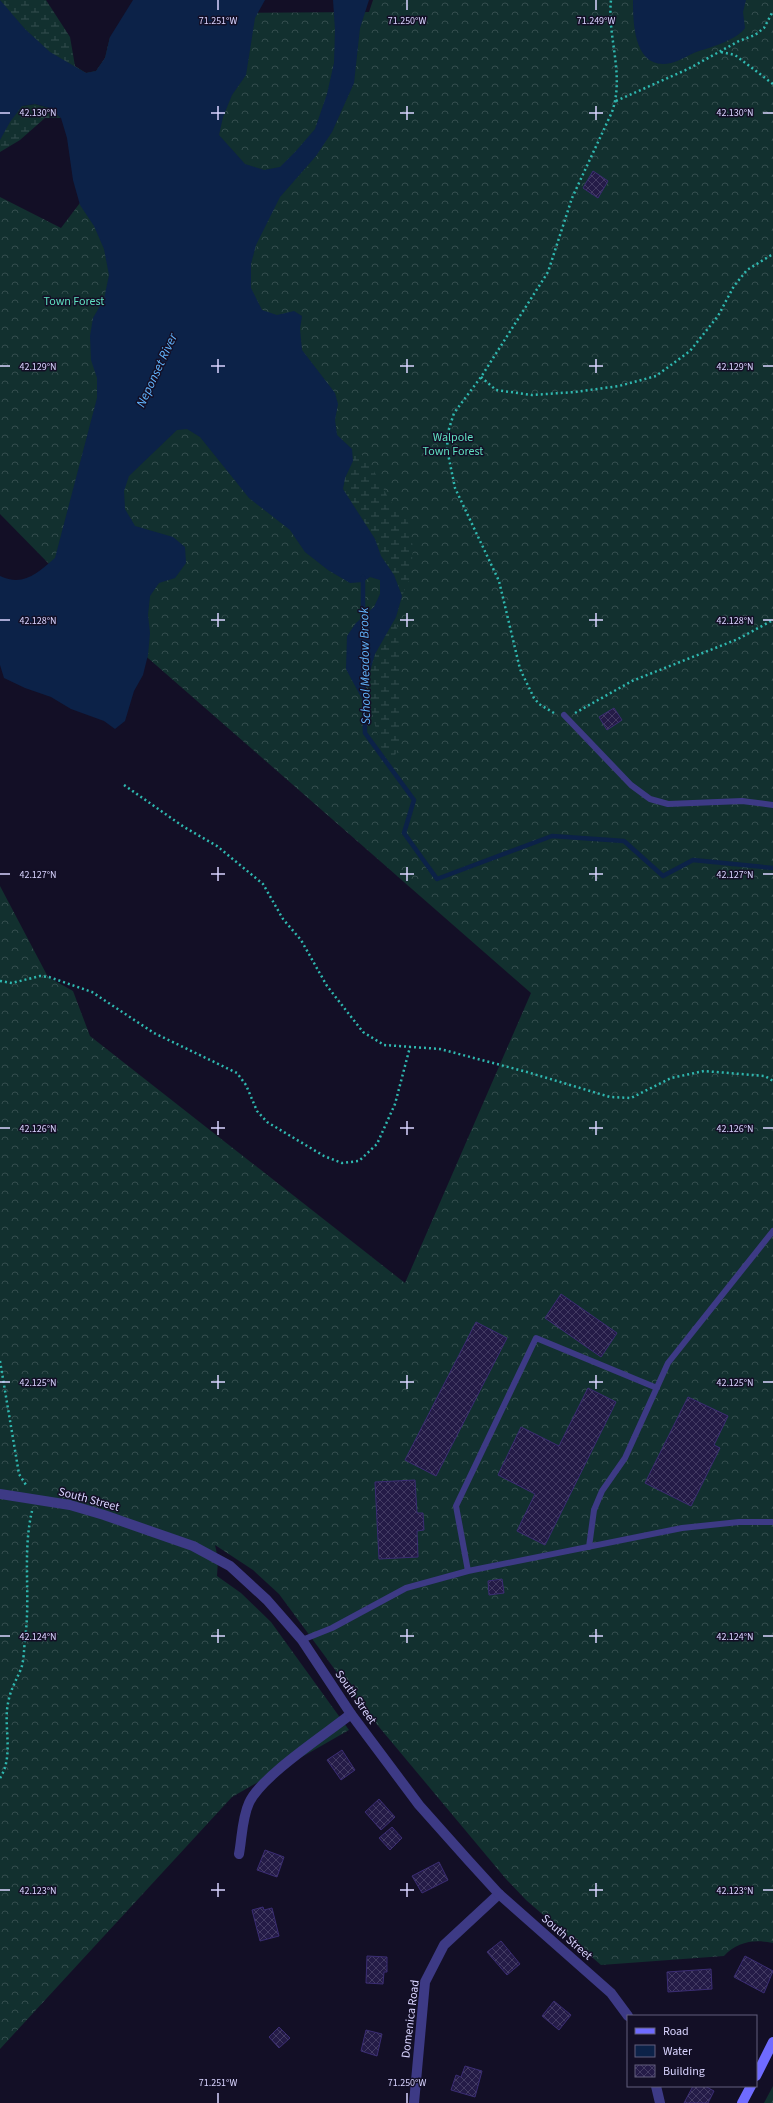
<svg xmlns="http://www.w3.org/2000/svg" width="773" height="2103" font-family="'Source Sans 3',sans-serif">
<style>
.forest{fill:url(#forest-crowns)}
.wetland{fill:url(#wetland-marsh)}
.water{fill:#0c2248}
.lines{fill:none;stroke-linecap:round;stroke-linejoin:round}
.stream{stroke:#0c2248;stroke-width:4.5}
.building{fill:url(#building-cross-hatch);stroke:#3b2d73}
.path{stroke:#2fb8b0;stroke-width:2.5;stroke-dasharray:2 3;stroke-linecap:butt}
.service{stroke:#3d3a85;stroke-width:6}
.minor{stroke:#3d3a85;stroke-width:10}
.tertiary{stroke:#3d3a85;stroke-width:10}
.secondary{stroke:#6f6bff;stroke-width:10}
.ticks{fill:none;stroke:#d9d4ff;stroke-width:1.5}
.labels{text-anchor:middle;stroke-width:3;stroke-linejoin:round;paint-order:stroke}
.park-label{font-size:12px;fill:#5fe0c0;stroke:#130f26}
.street-label{font-size:12px;fill:#d9d4ff;stroke:#130f26}
.water-label{font-size:13px;font-style:italic;fill:#62b6ff;stroke:#130f26}
.ticks-label{font-size:10px;text-anchor:middle;fill:#d9d4ff;stroke:#130f26;stroke-width:3;stroke-linejoin:round;paint-order:stroke}
</style>
<defs>
<pattern id="forest-crowns" width="20" height="18" patternUnits="userSpaceOnUse"><rect width="20" height="18" fill="#12302f"/><path d="M2 6a3 3 0 1 1 6 0M12 15a3 3 0 1 1 6 0" fill="none" stroke="#344d4e"/></pattern>
<pattern id="wetland-marsh" width="20" height="14" patternUnits="userSpaceOnUse"><rect width="20" height="14" fill="#12302f"/><path d="M1 5h8M5 5V1M11 12h8M15 12V8" fill="none" stroke="#344d4e"/></pattern>
<pattern id="building-cross-hatch" width="8" height="8" patternUnits="userSpaceOnUse"><rect width="8" height="8" fill="#241b47"/><path d="M0 0l8 8M0 8l8-8" fill="none" stroke="#433b63"/></pattern>
</defs>
<rect width="100%" height="100%" fill="#130f26"/>
<!-- forest -->
<path class="forest" d="M373 0H773V1943C754 1939 737 1942 724 1956L601 1965 526 1900 506 1879 364 1709 279 1594 253 1570 215 1545 218 1559 217 1576 241 1593 271 1622 349 1730 232 1797 0 2049V886L48 977 73 991 90 1036 405 1283 531 993 101 617 0 514V197L61 228 123 146 237 13 369 12Z
M773 2086V2103H764Z"/>
<!-- wetland -->
<path class="wetland" d="M0 0H46L70 37 75 66 86 73 96 71 105 58 110 37V91L0 35Z
M334 63 354 83C342 108 332 134 316 156 306 171 290 182 280 197 266 216 246 265 251 288 253 295 259 303 262 310L277 315 294 311 302 316 300 329 302 350 335 393 338 404 335 420 337 435 368 460 390 501 408 522 413 547 411 575 402 596 394 575 316 463 238 254 264 170 280 167 296 151 314 129 327 94Z
M0 97 22 106 35 104 50 108 61 118H45L20 140 0 152Z
M396 617 399 646V745L394 758 385 761C376 725 361 693 375 655 380 642 389 630 396 617Z"/>
<!-- water -->
<path class="water" d="M0 0 25 29 50 52 86 73 96 71 105 58 110 37 133 0H265L255 18 246 75 232 95 223 117 219 135 245 164 264 170 280 167 296 151 315 129 327 94 334 63 335 30 333 0H369L360 28 354 83 332 132 316 156 280 197 256 245 251 264V288L262 310 277 315 294 311 302 316 300 329 302 350 335 393 338 404 335 420 337 435 352 449 353 461 345 478 343 489 375 539 381 556 394 575 402 596 396 617 375 654 362 699 346 669 347 636 356 623 374 607 380 594V580L370 577 363 582 350 583 328 570 305 552 290 530 249 498 200 437 187 429 177 430 129 476 124 491 125 509 135 526 173 537 185 547 186 563 175 578 159 583 150 596 148 615 150 633 148 655 143 675 134 691 125 721 115 729 104 721 71 709 51 697 25 688 4 678 0 665V576C24 587 37 573 55 558L97 398V378L91 360 90 336 93 318 104 299 109 275 104 249 94 226 80 205 73 180 67 138 61 118 50 108 35 104 22 106 10 122 0 140Z
M633 0H746L743 12 745 28C739 38 711 48 699 51 690 54 680 61 671 63 634 71 633 24 633 0Z"/>
<g class="lines">
<!-- stream -->
<path class="stream" d="M363 577V622
M364 685 365 733 414 800 404 833 437 879 552 836 624 841 663 876 693 860 773 868"/>
</g>
<!-- building -->
<path class="building" d="M593 171 608 181 598 198 583 188Z
M614 708 622 720 607 730 599 717Z
M561 1294 617 1333 601 1357 545 1318Z
M476 1322 507 1338 436 1476 405 1460Z
M588 1388 616 1402 545 1545 517 1531 535 1494 498 1475 521 1427 559 1446Z
M688 1397 728 1416 714 1445 720 1448 691 1506 645 1483Z
M415 1480 417 1513H423L424 1530 417 1531 418 1557 379 1559 375 1482Z
M502 1579 504 1593 489 1595 488 1581Z
M342 1750 355 1770 341 1780 327 1760Z
M379 1799 395 1817 381 1830 365 1812Z
M392 1827 402 1838 390 1850 379 1838Z
M265 1850 284 1857 277 1877 257 1870Z
M439 1862 448 1880 422 1893 412 1876Z
M263 1907 264 1910 272 1908 279 1936 260 1941 252 1910Z
M501 1941 520 1964 507 1975 487 1952Z
M367 1956 387 1957V1972H384L383 1984 366 1983Z
M745 1956 773 1971 764 1993 734 1977Z
M711 1969 712 1989 668 1992 667 1972Z
M554 2001 571 2015 559 2030 542 2016Z
M279 2027 290 2038 279 2048 269 2037Z
M366 2030 382 2034 377 2056 361 2051Z
M465 2066 482 2071 475 2097 451 2090 456 2075 461 2077Z
M693 2086H705L714 2091 708 2103H684Z"/>
<g class="lines">
<!-- path -->
<path class="path" d="M721 52 735 55 773 84
M616 101 688 69 739 41 755 35 764 28 773 11
M481 377 496 390 532 395 575 392 619 386 656 376 690 351 718 316 734 286 747 270 773 254
M554 713 539 704 534 698 520 669 499 581 455 488 447 449 448 432 454 413 481 377 548 272 572 198 612 112C625 75 607 37 611 0
M575 713 632 681 738 639 773 620
M124 785 184 827 217 846 263 884 283 919 301 940 327 986 363 1032 384 1045 440 1049 527 1072 610 1097 631 1098 671 1078 704 1071 765 1076 773 1081
M0 981 12 983 40 976 49 977 92 992 154 1033 237 1073 246 1085 257 1111 267 1122 324 1156 342 1163 359 1161 377 1144 395 1104 410 1047
M0 1361 19 1474 26 1485
M0 1778C13 1758 5 1732 7 1710 9 1692 14 1685 21 1669 24 1661 24 1648 25 1639 31 1596 22 1554 32 1511"/>
<!-- service -->
<path class="service" d="M564 715 631 785 650 799 668 804 742 801 773 805
M589 1547 594 1510 602 1491 625 1458 668 1363 773 1231
M468 1571 456 1506 536 1338 657 1388
M302 1640 332 1628 406 1588 468 1571 682 1528 739 1522H773"/>
<!-- minor -->
<path class="minor" d="M239 1854C242 1838 242 1818 249 1803 261 1776 326 1734 351 1714
M414 2103 425 1982 444 1945 499 1894"/>
<!-- tertiary -->
<path class="tertiary" d="M0 1494 70 1505 104 1515 193 1546 230 1566 267 1600 302 1640 351 1714 419 1805 468 1860 499 1894 611 1993 628 2016
M656 2086 660 2103"/>
<!-- secondary -->
<path class="secondary" d="M756 2076 773 2042
M742 2103 751 2086"/>
</g>
<!-- ticks -->
<path class="ticks" d="M218 0V10M407 0V10M596 0V10M218 106V120M407 106V120M596 106V120M0 113H10M211 113H225M400 113H414M589 113H603M763 113H773M218 359V373M407 359V373M596 359V373M0 366H10M211 366H225M400 366H414M589 366H603M763 366H773M218 613V627M407 613V627M596 613V627M0 620H10M211 620H225M400 620H414M589 620H603M763 620H773M218 867V881M407 867V881M596 867V881M0 874H10M211 874H225M400 874H414M589 874H603M763 874H773M218 1121V1135M407 1121V1135M596 1121V1135M0 1128H10M211 1128H225M400 1128H414M589 1128H603M763 1128H773M218 1375V1389M407 1375V1389M596 1375V1389M0 1382H10M211 1382H225M400 1382H414M589 1382H603M763 1382H773M218 1629V1643M407 1629V1643M596 1629V1643M0 1636H10M211 1636H225M400 1636H414M589 1636H603M763 1636H773M218 1883V1897M407 1883V1897M596 1883V1897M0 1890H10M211 1890H225M400 1890H414M589 1890H603M763 1890H773M218 2093V2103M407 2093V2103"/>
<g class="labels">
<!-- park labels -->
<g class="park-label">
<text x="74" y="305">Town Forest</text>
<text x="453" y="441">Walpole<tspan x="453" dy="14">Town Forest</tspan></text>
</g>
<!-- street labels -->
<g class="street-label">
<text transform="translate(89 1499) rotate(15)" y="4">South Street</text>
<text transform="translate(356 1697) rotate(55)" y="4">South Street</text>
<text transform="translate(567 1937) rotate(41)" y="4">South Street</text>
<text transform="translate(410 2019) rotate(-83)" y="4">Domenica Road</text>
</g>
<!-- water labels -->
<g class="water-label">
<text transform="translate(156 370) rotate(-65)" y="5">Neponset River</text>
<text transform="translate(364 666) rotate(-91)" y="5">School Meadow Brook</text>
</g>
</g>
<g class="ticks-label">
<text x="218" y="24">71.251°W</text>
<text x="407" y="24">71.250°W</text>
<text x="596" y="24">71.249°W</text>
<text x="38" y="116">42.130°N</text>
<text x="735" y="116">42.130°N</text>
<text x="38" y="370">42.129°N</text>
<text x="735" y="370">42.129°N</text>
<text x="38" y="624">42.128°N</text>
<text x="735" y="624">42.128°N</text>
<text x="38" y="878">42.127°N</text>
<text x="735" y="878">42.127°N</text>
<text x="38" y="1132">42.126°N</text>
<text x="735" y="1132">42.126°N</text>
<text x="38" y="1386">42.125°N</text>
<text x="735" y="1386">42.125°N</text>
<text x="38" y="1640">42.124°N</text>
<text x="735" y="1640">42.124°N</text>
<text x="38" y="1894">42.123°N</text>
<text x="735" y="1894">42.123°N</text>
<text x="218" y="2086">71.251°W</text>
<text x="407" y="2086">71.250°W</text>
</g>
<!-- legend -->
<rect x="627" y="2015" width="130" height="72" fill="#130f26" stroke="#625e7d"/>
<rect x="635" y="2028" width="20" height="6" fill="#6f6bff" stroke="#625e7d"/>
<text x="663" y="2035" font-size="12" fill="#d9d4ff">Road</text>
<rect x="635" y="2045" width="20" height="12" fill="#0c2248" stroke="#625e7d"/>
<text x="663" y="2055" font-size="12" fill="#d9d4ff">Water</text>
<rect x="635" y="2065" width="20" height="12" fill="url(#building-cross-hatch)" stroke="#625e7d"/>
<text x="663" y="2075" font-size="12" fill="#d9d4ff">Building</text>
</svg>
